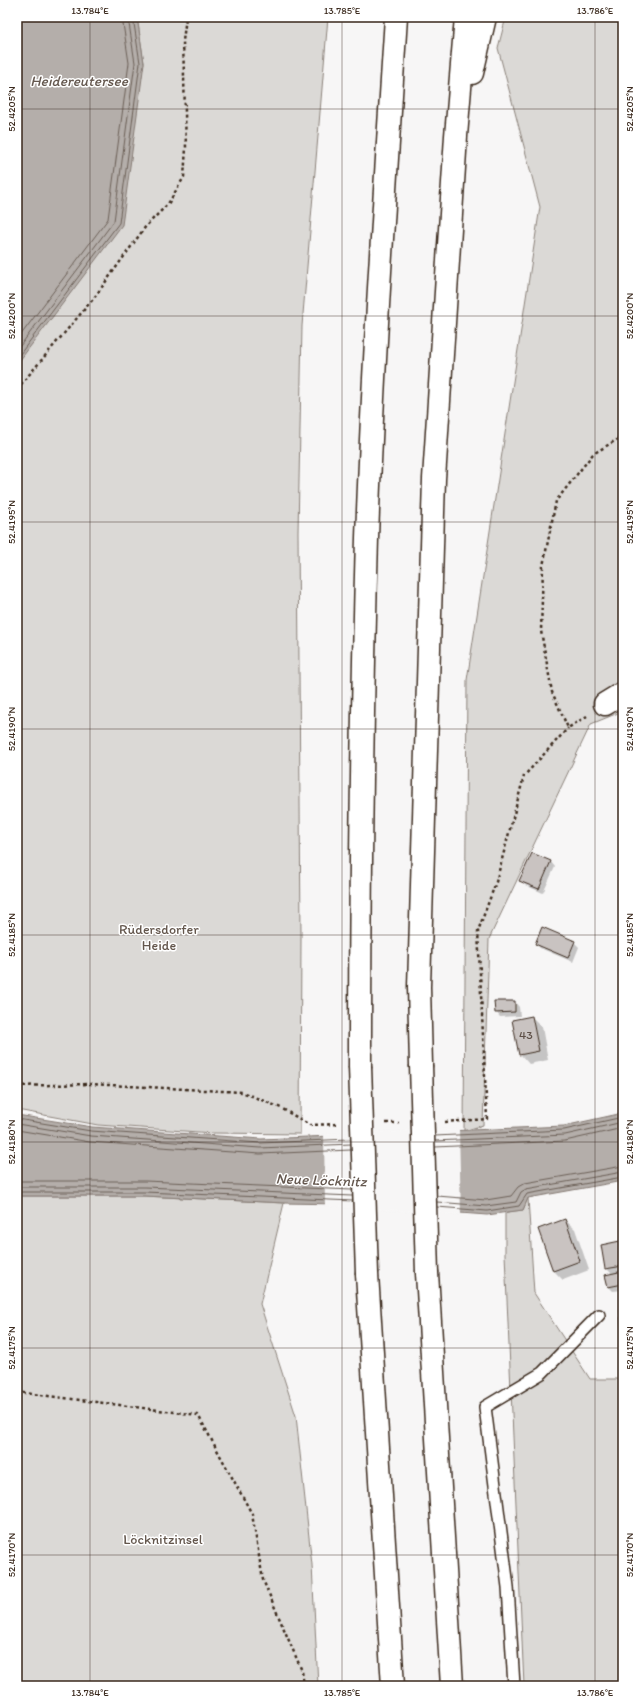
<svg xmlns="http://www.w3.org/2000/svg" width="640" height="1703" font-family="Itim,sans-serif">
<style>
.green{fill:#dbd9d6;stroke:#8b827a}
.water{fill:#b4aeaa;stroke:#847972}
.pier{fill:#f7f6f6}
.shadow{fill:#0003}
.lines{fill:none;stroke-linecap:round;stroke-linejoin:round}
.shore{stroke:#6b5f56;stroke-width:1}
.building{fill:#c9c3c1;stroke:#3b2a1e}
.service-casing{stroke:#3b2a1e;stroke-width:14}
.minor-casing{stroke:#3b2a1e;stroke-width:25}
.motorway-casing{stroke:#3b2a1e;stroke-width:25}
.path{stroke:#3b2a1e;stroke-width:2.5;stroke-dasharray:3 3;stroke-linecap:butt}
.service{stroke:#fff;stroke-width:11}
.minor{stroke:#fff;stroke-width:22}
.motorway{stroke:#fff;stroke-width:22}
.motorway-bridge-casing{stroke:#3b2a1e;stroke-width:25;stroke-linecap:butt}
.motorway-bridge{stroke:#fff;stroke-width:22}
.ticks{fill:none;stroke:#3b2a1e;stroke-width:1;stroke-opacity:0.45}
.labels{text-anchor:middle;stroke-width:3;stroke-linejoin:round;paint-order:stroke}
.number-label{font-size:12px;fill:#5e5047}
.park-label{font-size:14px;fill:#63564c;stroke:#fff}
.water-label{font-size:15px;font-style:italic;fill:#65584f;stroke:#fff}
.neatline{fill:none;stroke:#3b2a1e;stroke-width:1.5}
.ticks-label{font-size:10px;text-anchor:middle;fill:#3b2a1e}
</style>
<rect width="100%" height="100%" fill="#f7f6f6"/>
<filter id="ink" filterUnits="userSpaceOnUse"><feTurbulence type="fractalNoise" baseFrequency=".025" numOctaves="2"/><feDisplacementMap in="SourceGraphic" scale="8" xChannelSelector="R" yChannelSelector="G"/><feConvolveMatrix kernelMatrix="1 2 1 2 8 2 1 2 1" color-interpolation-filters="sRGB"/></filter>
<g filter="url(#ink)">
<!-- green -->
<path class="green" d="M137 17H328L302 326 298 532 301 936 300 1134 213 1133 98 1125 17 1110V364L144 63Z
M506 17H623V711L591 724 489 939 483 1125 464 1131 467 680 540 207 498 48Z
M17 1196H144L284 1203 260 1304 296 1416 312 1565 318 1686H17Z
M528 1198 534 1293 590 1379H623V1686H524L505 1254V1212L523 1210Z"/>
<!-- water -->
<path class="water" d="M17 17H137L144 63 122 225 17 364Z
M623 1113V1181L528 1198 523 1210 487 1215 338 1204 284 1203 144 1196H17V1115L92 1127 261 1139 564 1126Z"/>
<!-- pier -->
<path class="pier" d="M459 1129 461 1215 325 1206 324 1134Z"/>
<!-- shadow -->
<path class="shadow" d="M533 854 551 862 555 867 543 893 525 885 521 881Z
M574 942 579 947 573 962 540 948 536 944Z
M515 1002 519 1007 520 1016 500 1017 496 1012Z
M532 1017 542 1027 548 1060 529 1064 520 1054Z
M565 1220 575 1229 589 1270 563 1280 553 1270Z
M620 1243 623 1246V1290L613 1291 609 1287 612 1274 606 1268Z"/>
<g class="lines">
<!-- shore -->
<path class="shore" d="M17 340 108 219 129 63 122 17
M17 350 114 221 135 63 128 17
M17 358 119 223 140 63 133 17
M17 1119 91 1131 261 1143 350 1139
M17 1124 91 1136 260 1148 351 1144
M17 1130 90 1142 260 1154 351 1150
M435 1136 564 1130 623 1117
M435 1141 565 1135 623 1122
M435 1147 565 1141 623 1128
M17 1181H145L352 1190
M17 1187H145L352 1196
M17 1192H144L353 1201
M437 1196 486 1200 511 1196 518 1187 525 1183 623 1166
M437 1202 486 1206 516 1202 521 1192 526 1189 623 1172
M437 1207 487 1211 519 1206 527 1194 623 1177"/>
</g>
<!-- building -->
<path class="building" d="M532 853 551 861 539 889 519 881Z
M542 927 575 941 568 958 535 944Z
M494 1001H515V1012L495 1013Z
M532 1016 539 1051 519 1055 512 1020Z
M565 1219 580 1261 553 1271 538 1229Z
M620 1241 623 1266 605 1269 601 1245Z
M623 1271V1284L608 1287 605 1275Z
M620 1309H623V1346Z"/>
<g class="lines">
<defs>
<path id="service" d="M514 1686 508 1587 485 1407 542 1373 599 1315"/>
<path id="minor" d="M605 704 623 693"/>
<path id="motorway" d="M472 73 485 17
M421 1065 419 987 434 479 456 136 466 17
M360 1066C360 890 362 714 367 538 373 364 385 191 396 17
M427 1273 452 1686
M367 1274 393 1686"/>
</defs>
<!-- service casing -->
<use href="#service" class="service-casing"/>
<!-- minor casing -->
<use href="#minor" class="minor-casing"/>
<!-- motorway casing -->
<use href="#motorway" class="motorway-casing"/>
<!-- path -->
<path class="path" d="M17 389 94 298 146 226 168 204 184 177 186 148 183 41 186 17
M587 716 568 728 552 692 541 631 543 566 556 501 593 454 623 436
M17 1086 90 1084 242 1092 281 1108 310 1125 339 1124
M445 1122 487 1119 478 931 496 882 524 776 568 728
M386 1123H399
M17 1392 198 1415 252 1514 263 1580 302 1671 304 1686"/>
<!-- service -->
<use href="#service" class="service"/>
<!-- minor -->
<use href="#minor" class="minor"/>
<!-- motorway -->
<use href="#motorway" class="motorway"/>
<defs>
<path id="motorway-bridge" d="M421 1065 427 1273
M360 1066 367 1274"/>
</defs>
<!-- motorway-bridge casing -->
<use href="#motorway-bridge" class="motorway-bridge-casing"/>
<!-- motorway-bridge -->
<use href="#motorway-bridge" class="motorway-bridge"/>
</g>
</g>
<!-- ticks -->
<path class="ticks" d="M90 17V1686M342 17V1686M595 17V1686M17 109H623M17 316H623M17 522H623M17 729H623M17 935H623M17 1142H623M17 1348H623M17 1555H623"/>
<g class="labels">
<!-- number labels -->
<g class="number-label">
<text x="526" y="1039">43</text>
</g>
<!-- park labels -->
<g class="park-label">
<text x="159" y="934">Rüdersdorfer<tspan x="159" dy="16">Heide</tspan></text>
<text x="163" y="1544">Löcknitzinsel</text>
</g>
<!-- water labels -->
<g class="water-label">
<text x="79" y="86">Heidereutersee</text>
<text transform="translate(321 1180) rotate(2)" y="5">Neue Löcknitz</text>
</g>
</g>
<!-- margin -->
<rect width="640" height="1703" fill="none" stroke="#fff" stroke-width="44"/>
<rect x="22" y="22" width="596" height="1659" class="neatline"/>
<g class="ticks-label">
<text x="90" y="14">13.784°E</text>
<text x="342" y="14">13.785°E</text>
<text x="595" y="14">13.786°E</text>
<text transform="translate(11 109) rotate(-90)" y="4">52.4205°N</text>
<text transform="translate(629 109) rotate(-90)" y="4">52.4205°N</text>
<text transform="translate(11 316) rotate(-90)" y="4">52.4200°N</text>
<text transform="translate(629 316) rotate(-90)" y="4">52.4200°N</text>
<text transform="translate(11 522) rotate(-90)" y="4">52.4195°N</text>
<text transform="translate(629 522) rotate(-90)" y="4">52.4195°N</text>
<text transform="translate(11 729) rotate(-90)" y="4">52.4190°N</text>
<text transform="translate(629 729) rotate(-90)" y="4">52.4190°N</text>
<text transform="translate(11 935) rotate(-90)" y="4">52.4185°N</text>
<text transform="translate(629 935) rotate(-90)" y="4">52.4185°N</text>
<text transform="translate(11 1142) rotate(-90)" y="4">52.4180°N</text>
<text transform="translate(629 1142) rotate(-90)" y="4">52.4180°N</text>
<text transform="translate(11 1348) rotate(-90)" y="4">52.4175°N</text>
<text transform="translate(629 1348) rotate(-90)" y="4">52.4175°N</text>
<text transform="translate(11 1555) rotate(-90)" y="4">52.4170°N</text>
<text transform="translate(629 1555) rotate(-90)" y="4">52.4170°N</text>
<text x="90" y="1696">13.784°E</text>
<text x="342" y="1696">13.785°E</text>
<text x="595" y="1696">13.786°E</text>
</g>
</svg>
